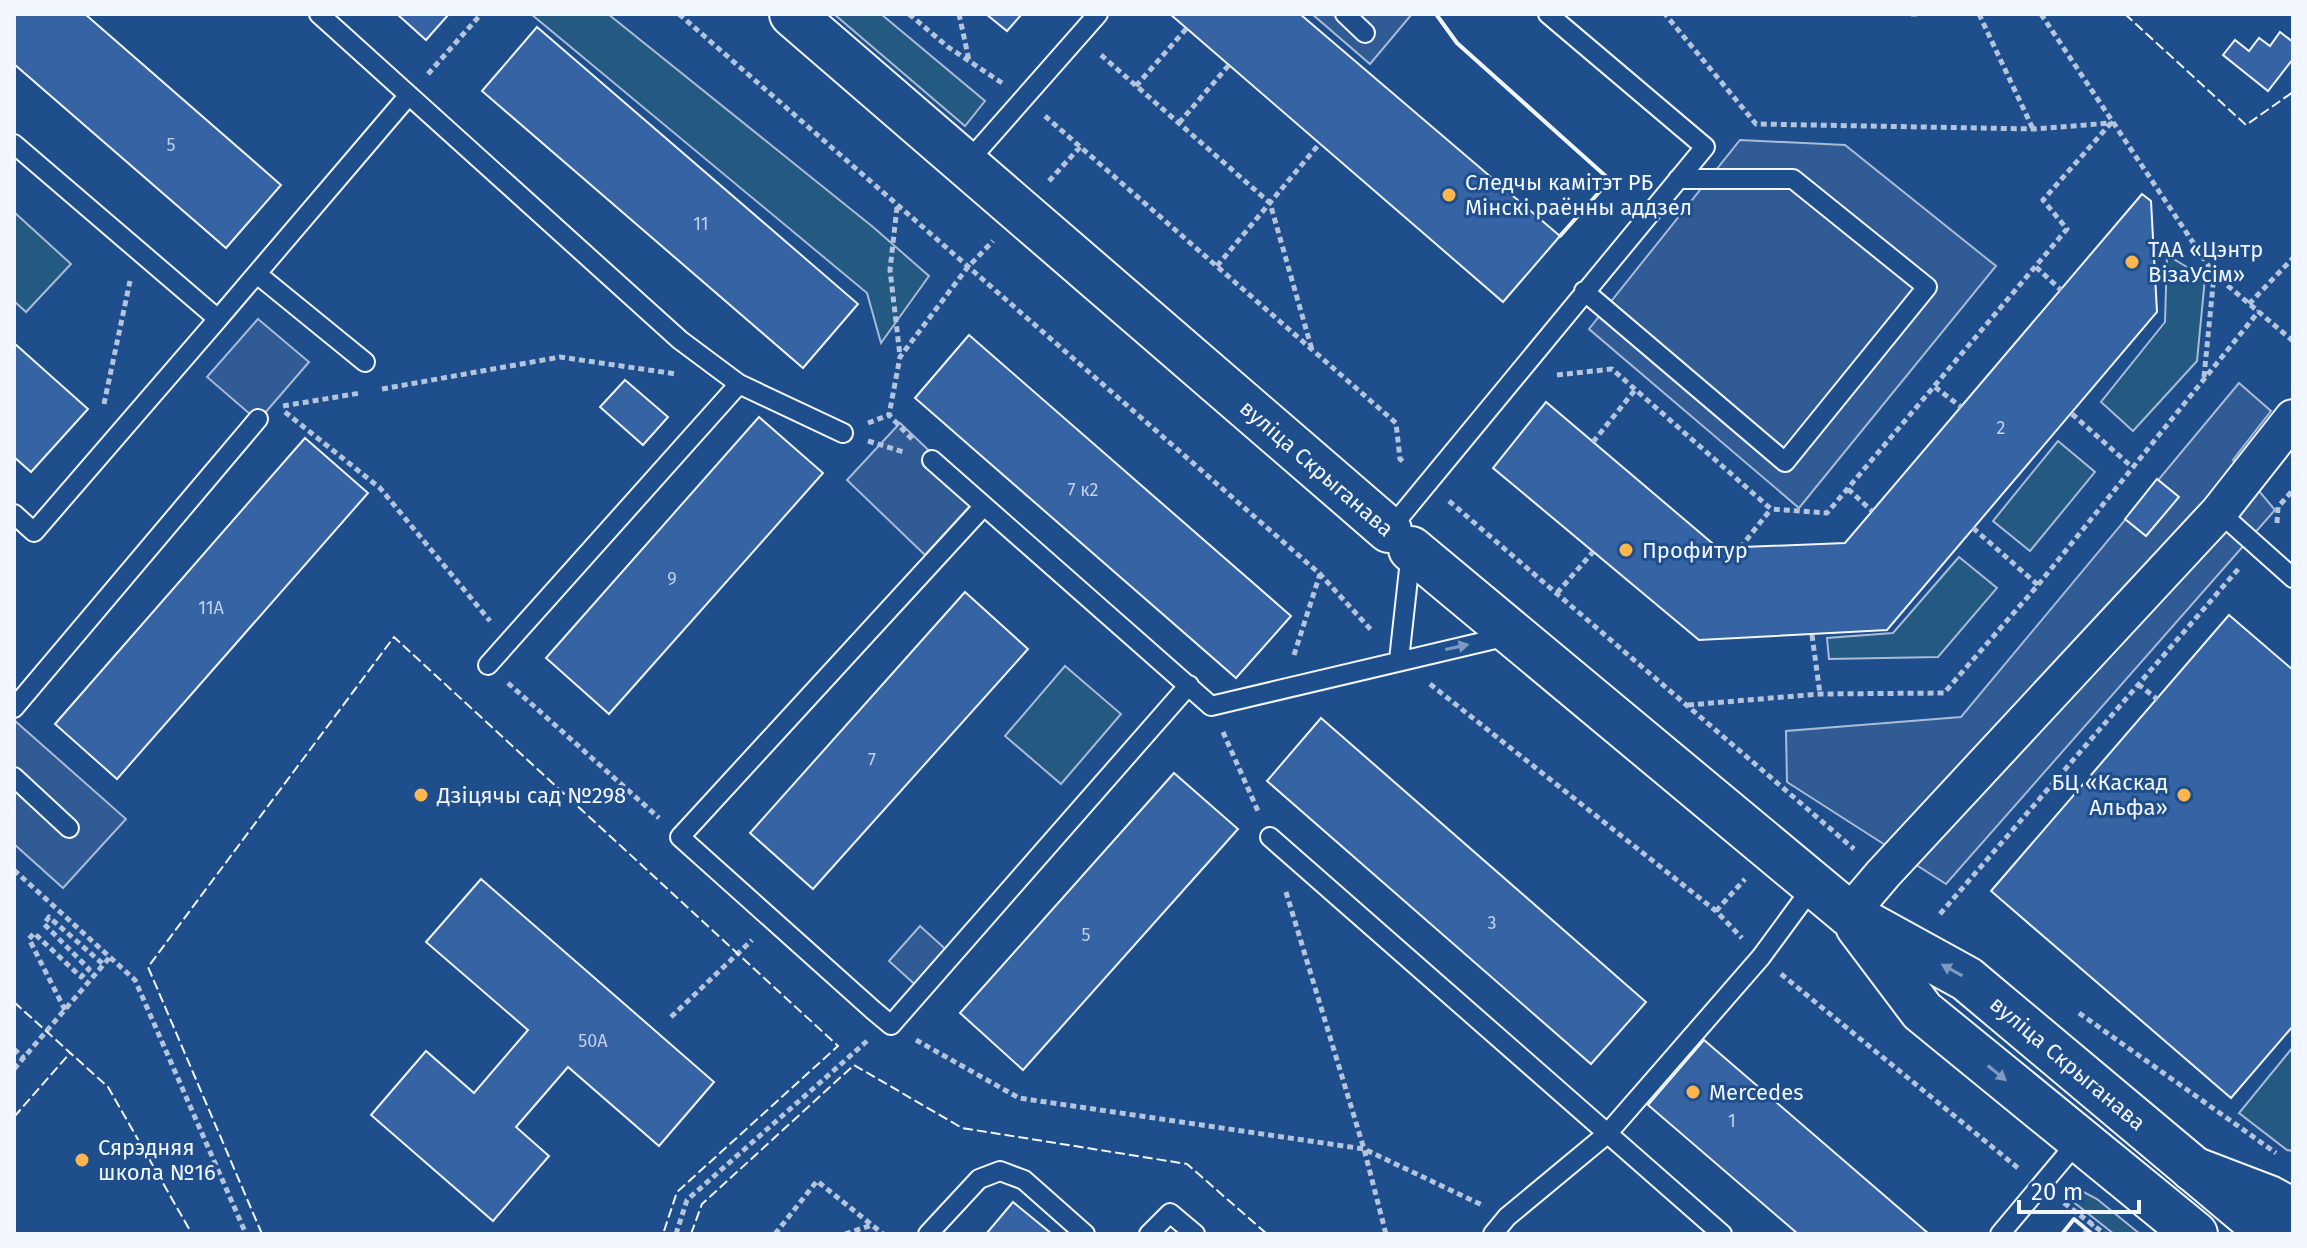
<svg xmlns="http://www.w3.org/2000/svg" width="2307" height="1248" font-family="'Fira Sans',sans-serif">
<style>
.green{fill:#245a82;stroke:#a8bbd7;stroke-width:2}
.parking{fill:#305b95;stroke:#a8bbd7;stroke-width:2}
.building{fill:#3563a3;stroke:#f2f6ff;stroke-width:2}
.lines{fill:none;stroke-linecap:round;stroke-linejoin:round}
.lane-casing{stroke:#f2f6ff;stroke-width:22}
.street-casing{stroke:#f2f6ff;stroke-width:40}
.secondary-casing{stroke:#f2f6ff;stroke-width:48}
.primary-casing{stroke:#f2f6ff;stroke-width:48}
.path{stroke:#b3c4dc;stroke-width:5;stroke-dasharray:6 4;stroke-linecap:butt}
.lane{stroke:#1f4e8c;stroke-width:18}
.street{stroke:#1f4e8c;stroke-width:36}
.secondary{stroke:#1f4e8c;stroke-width:44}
.primary{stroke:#1f4e8c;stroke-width:44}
.fence{stroke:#f2f6ff;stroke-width:2;stroke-dasharray:10 4;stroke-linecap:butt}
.wall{stroke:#f2f6ff;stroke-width:4}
.oneway{fill:#7e9ac0}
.poi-dot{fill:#ffb74d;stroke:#1f4e8c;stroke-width:3}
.labels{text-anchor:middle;stroke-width:6;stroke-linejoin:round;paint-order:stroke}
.number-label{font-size:18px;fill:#c3d1e8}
.poi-label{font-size:22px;fill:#f2f6ff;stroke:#1f4e8c;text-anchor:start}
.street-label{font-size:22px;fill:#f2f6ff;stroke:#1f4e8c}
</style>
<rect width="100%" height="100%" fill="#1f4e8c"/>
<!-- green -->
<path class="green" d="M531 14H608L873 227 929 276 881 343 867 293Z
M834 14H881L985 101 965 126Z
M14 212 71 264 26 312 14 301Z
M2167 255 2205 278 2197 361 2133 431 2101 402 2165 322Z
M2058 441 2095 472 2030 551 1993 521Z
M1959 557 1997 588 1938 657 1829 659 1827 638 1893 633Z
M1065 666 1121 714 1061 784 1005 736Z
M2293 1047V1151L2287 1150 2239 1113Z
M2076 1188 2097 1199 2140 1234H2114L2067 1197Z"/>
<!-- parking -->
<path class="parking" d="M1312 14H1412L1370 64Z
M1740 140 1845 145 1996 266 1799 508 1589 329Z
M258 319 309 362 258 421 207 377Z
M2239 383 2271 411 2233 460 2275 510 1946 884 1787 782 1786 731 1961 717Z
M900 423 978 497 925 555 847 480Z
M14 720 126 819 63 888 14 844Z
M920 926 952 955 921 990 889 961Z"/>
<!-- building -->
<path class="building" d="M14 14H85L281 185 226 248 14 64Z
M397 14H449L426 40Z
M986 14H1022L1007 31Z
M1170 14H1300L1560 236 1503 302Z
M537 27 858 304 803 368 482 91Z
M2280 32 2293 42V59L2268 91 2223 55 2235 40 2249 51 2259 38 2270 46Z
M2142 194 2151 201 2157 312 1887 630 1699 640 1493 468 1546 402 1718 548 1845 543Z
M969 335 1291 616 1236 678 915 398Z
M14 343 88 409 31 472 14 457Z
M625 380 668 417 643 445 600 407Z
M759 417 823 473 609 714 546 658Z
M305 438 368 493 117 779 55 724Z
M2157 479 2179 497 2146 536 2125 519Z
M965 592 1028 649 813 889 750 833Z
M2229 615 2293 670V1026L2231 1098 1991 891Z
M1321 718 1646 1002 1591 1064 1267 781Z
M1174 773 1238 829 1023 1070 960 1013Z
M481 879 714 1082 659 1146 568 1067 516 1127 549 1156 493 1221 371 1115 426 1051 474 1093 528 1030 426 942Z
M1704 1040 1929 1234H1798L1648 1105Z
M1013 1202 1052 1234H986Z"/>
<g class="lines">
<defs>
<path id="lane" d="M319 14 680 340 739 384 488 665
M1345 14 1365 33
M14 144 218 319 409 95
M965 165 1098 14
M257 274 365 362
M1584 291 1785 462 1927 287 1793 179H1678
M739 384 843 433
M932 460 1211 706 1508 636
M983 507 680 837 873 1010 891 1025 1189 685
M2219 512 2293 578
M14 514 34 532 218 319
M1389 530 1705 147 1548 14
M1399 660 1411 551
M14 708 258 419
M14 777 69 828
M1270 837 1722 1234
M928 1234 979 1179 1000 1171 1024 1180 1085 1234
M1149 1234 1170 1213 1195 1234
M1493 1234 1507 1217 1607 1134 1761 957 1814 885
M2000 1234 2079 1140"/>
<path id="street" d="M1849 914 1883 874 2219 512 2293 418"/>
<path id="secondary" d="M792 14 1389 530
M1411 549 1849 914 1967 979 2271 1234
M1858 926 1922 1011 2195 1234"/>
<path id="primary" d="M2193 1169 2269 1198 2293 1211"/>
</defs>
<!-- lane casing -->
<use href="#lane" class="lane-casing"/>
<!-- street casing -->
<use href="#street" class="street-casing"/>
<!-- secondary casing -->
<use href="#secondary" class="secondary-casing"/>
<!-- primary casing -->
<use href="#primary" class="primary-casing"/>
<!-- path -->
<path class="path" d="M679 14 1320 574 1373 632
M909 14 948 47 1002 83
M959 14 969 60
M1911 14H1917
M1979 14 2033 129
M2041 14 2214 274 2293 341
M1101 55 1270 203 1312 350
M428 74 481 14
M1136 86 1187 28
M1045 116 1396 423 1400 459 1405 463
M1179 123 1229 65
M1049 181 1080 147
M897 207 890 270 900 356
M1217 266 1320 143
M2036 267 2061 290
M2249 304 2293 258
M1557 375 1612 369 1771 509 1827 513 2067 229 2043 200 2111 123 2034 129 1756 124 1665 14
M2204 377 2214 275
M1935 387 1961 407
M382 389 560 357 676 374
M104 404 130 281
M283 406 360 393
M285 412 380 488 490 621
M2072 414 2131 466
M868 423 889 415
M912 439 889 415 900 357 967 268 993 241
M868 441 904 452
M1593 442 1635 390
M1848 489 1872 511
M1449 501 1854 849
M2277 523 2278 507 2293 490
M1973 528 2038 585
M1740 548 1771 509
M1557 593 1593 552
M1812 635 1820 694
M1294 655 1320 574
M508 683 659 818
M1430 684 1716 911 1742 938
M2138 684 2157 699
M1688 705 1820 694 1944 693 2038 585 2259 311
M1223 732 1258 811
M14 870 135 980 246 1234
M1286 892 1364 1149 1386 1234
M1716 911 1745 879
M1940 914 2240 567
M1781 974 2018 1168
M65 1010 29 939 34 933 81 977 89 969 44 924 49 917 104 965
M2079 1013 2276 1153
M671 1017 752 940
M916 1040 1019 1098 1364 1149 1482 1205
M14 1049 24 1058
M14 1069 110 957
M2064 1203 2105 1234
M676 1234 687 1200 867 1041
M775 1234 817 1181 883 1234
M845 1234 872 1225
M2084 1234 2093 1223"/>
<!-- lane -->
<use href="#lane" class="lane"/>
<!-- street -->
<use href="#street" class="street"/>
<!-- secondary -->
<use href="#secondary" class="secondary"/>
<!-- primary -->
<use href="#primary" class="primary"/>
<!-- fence -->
<path class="fence" d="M2125 14 2246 125 2293 92
M14 1002 108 1087 192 1234
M14 1117 70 1053
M262 1234 148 967 394 637 838 1046 677 1192 663 1234
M691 1234 702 1204 854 1065 962 1128 1187 1164 1267 1234"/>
<!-- wall -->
<path class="wall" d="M1436 14 1457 43 1610 180 1560 236
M2062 1234 2074 1219 2092 1234"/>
</g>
<!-- one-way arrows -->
<defs><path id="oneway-solid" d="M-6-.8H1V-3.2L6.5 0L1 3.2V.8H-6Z" transform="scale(2)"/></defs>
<g class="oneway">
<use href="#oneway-solid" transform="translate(1457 647) rotate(-12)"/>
<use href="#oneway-solid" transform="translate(1952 970) rotate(-151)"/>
<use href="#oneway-solid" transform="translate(1997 1073) rotate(39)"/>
</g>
<!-- markers -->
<g class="poi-dot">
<circle cx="1449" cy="195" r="8"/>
<circle cx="2132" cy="262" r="8"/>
<circle cx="1626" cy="550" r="8"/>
<circle cx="421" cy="795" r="8"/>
<circle cx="2184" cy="795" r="8"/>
<circle cx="1693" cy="1092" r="8"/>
<circle cx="82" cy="1160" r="8"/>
</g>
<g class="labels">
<!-- number labels -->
<g class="number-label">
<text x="171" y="151">5</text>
<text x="701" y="230">11</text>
<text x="2001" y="434">2</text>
<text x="1083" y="496">7 к2</text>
<text x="672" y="585">9</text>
<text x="211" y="614">11А</text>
<text x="872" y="766">7</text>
<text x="1492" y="929">3</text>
<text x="1086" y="941">5</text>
<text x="593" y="1047">50А</text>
<text x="1732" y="1127">1</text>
</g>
<!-- poi labels -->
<g class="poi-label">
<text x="1465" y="190">Следчы камітэт РБ<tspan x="1465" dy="25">Мінскі раённы аддзел</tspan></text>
<text x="2148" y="257">ТАА «Цэнтр<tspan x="2148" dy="25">ВізаУсім»</tspan></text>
<text x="1642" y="558">Профитур</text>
<text x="2168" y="790" text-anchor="end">БЦ «Каскад<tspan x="2168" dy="25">Альфа»</tspan></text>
<text x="437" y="803">Дзіцячы сад №298</text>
<text x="1709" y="1100">Mercedes</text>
<text x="98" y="1155">Сярэдняя<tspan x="98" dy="25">школа №16</tspan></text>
</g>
<!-- street labels -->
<g class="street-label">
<text transform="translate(1317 468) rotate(41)" y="8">вуліца Скрыганава</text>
<text transform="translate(2068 1063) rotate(40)" y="8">вуліца Скрыганава</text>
</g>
</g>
<!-- border -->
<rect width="2307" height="1248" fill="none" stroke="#f2f6ff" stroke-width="32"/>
<!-- scale -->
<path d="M2019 1200v12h120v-12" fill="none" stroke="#f2f6ff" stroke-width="4"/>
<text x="2031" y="1200" font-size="24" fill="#f2f6ff" stroke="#1f4e8c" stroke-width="6" paint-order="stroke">20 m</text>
</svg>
